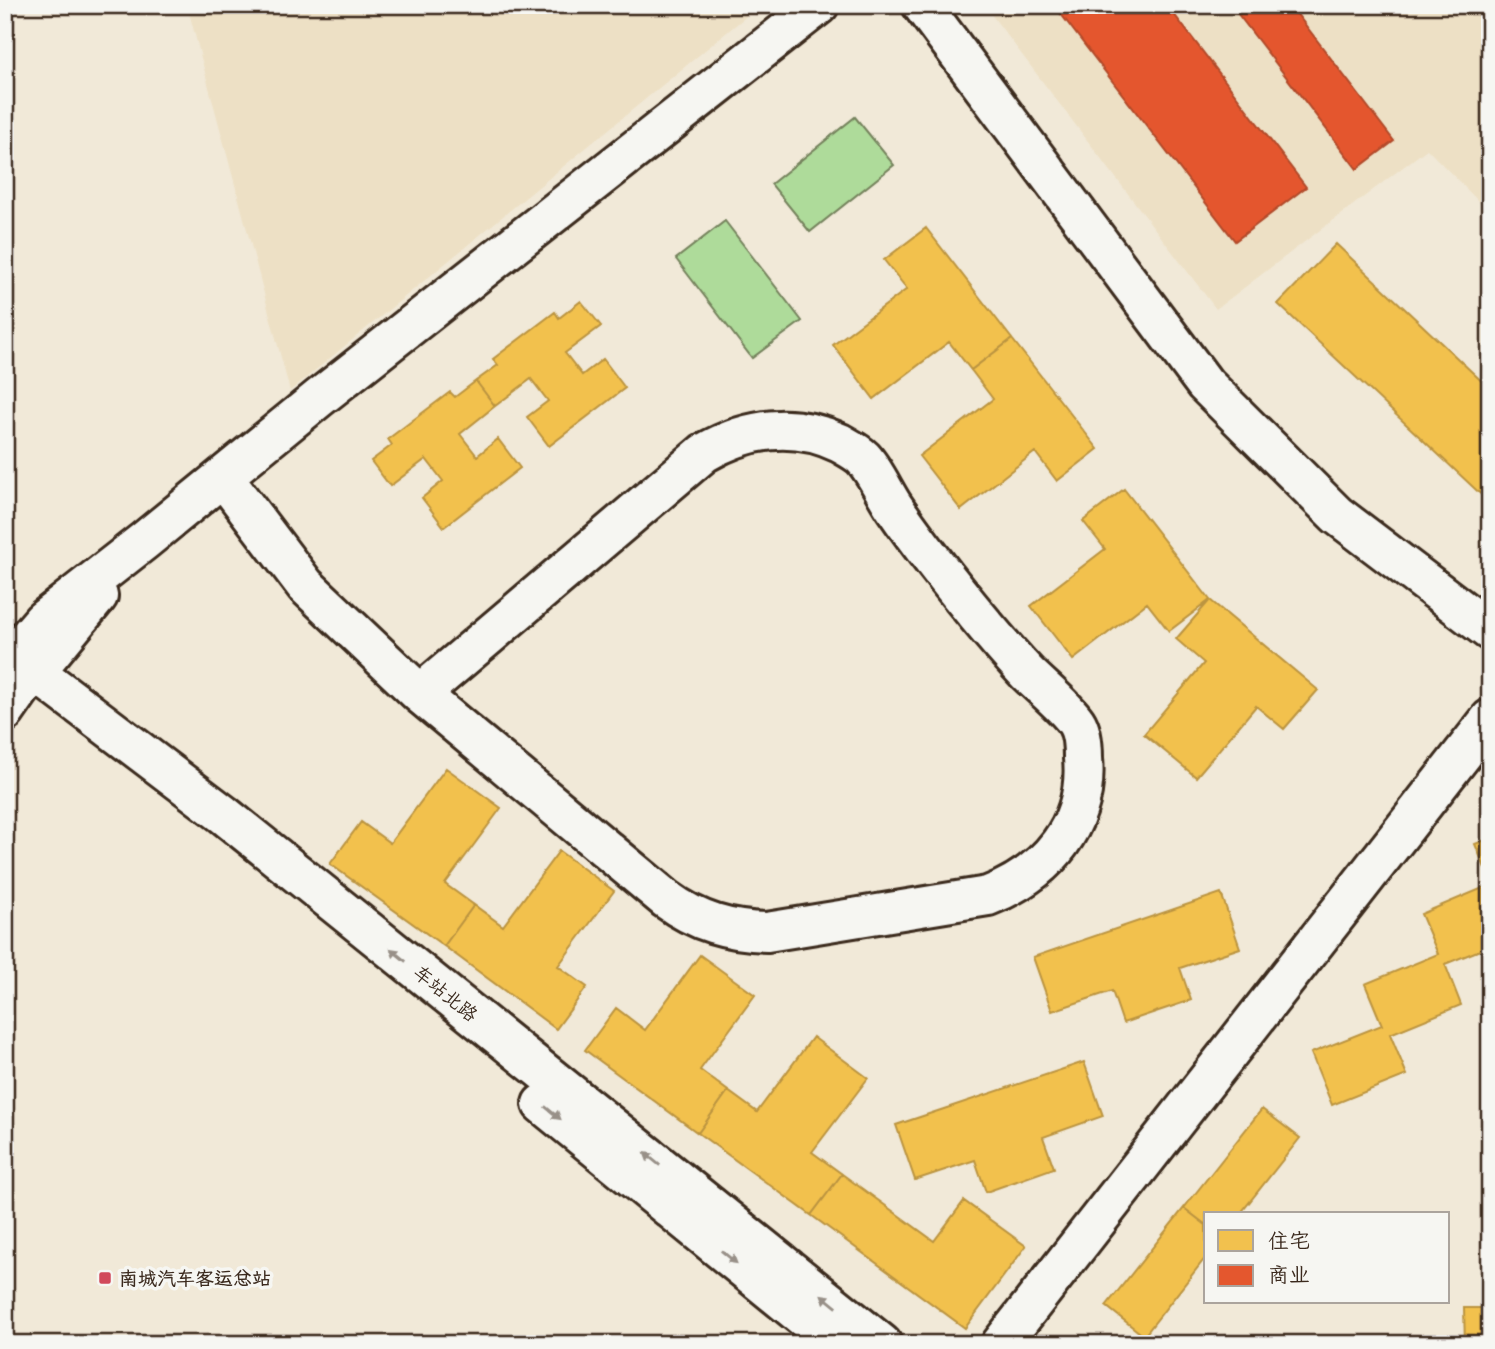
<svg xmlns="http://www.w3.org/2000/svg" width="1495" height="1349" font-family="Sriracha,'LXGW WenKai TC',sans-serif">
<style>
.built{fill:#ede0c5}
.green{fill:#aedb9a;stroke:#74825c;stroke-width:2}
.homes{fill:#f2c14e;stroke:#bb9440;stroke-width:2}
.shops{fill:#e4572e;stroke:#b14a29;stroke-width:2}
.lines{fill:none;stroke-linecap:round;stroke-linejoin:round}
.minor-casing{stroke:#3b2a1e;stroke-width:44}
.minor{stroke:#f6f6f2;stroke-width:38}
.oneway{fill:#989088}
.poi-dot{fill:#d1495b;stroke:#f6f6f2;stroke-width:2.5}
.labels{text-anchor:middle;stroke-width:7;stroke-linejoin:round;paint-order:stroke}
.street-label{font-size:19px;fill:#3b2a1e;stroke:#f6f6f2}
.poi-label{font-size:19px;font-weight:bold;fill:#3b2a1e;stroke:#f6f6f2;text-anchor:start}
</style>
<rect width="100%" height="100%" fill="#f1e9d8"/>
<filter id="ink" filterUnits="userSpaceOnUse"><feTurbulence type="fractalNoise" baseFrequency=".0143" numOctaves="2"/><feDisplacementMap in="SourceGraphic" scale="14" xChannelSelector="R" yChannelSelector="G"/><feConvolveMatrix kernelMatrix="1 2 1 2 8 2 1 2 1" color-interpolation-filters="sRGB"/></filter>
<g filter="url(#ink)">
<!-- built -->
<path class="built" d="M187 5H760L290 391Z
M984 5H1490V213L1427 149 1216 309Z"/>
<!-- green -->
<path class="green" d="M855 117 894 165 810 232 771 184Z
M725 221 802 321 752 358 676 259Z"/>
<!-- homes -->
<path class="homes" d="M926 228 1012 339 971 370 949 342 874 399 833 345 907 289 884 260Z
M1336 244 1490 389V503L1278 304Z
M581 301 601 326 565 353 582 375 603 359 625 388 549 446 527 417 548 401 531 379 495 406 476 381 498 365 493 359 555 312 559 318Z
M1012 339 1098 449 1057 481 1035 452 961 510 919 456 993 399 971 370Z
M476 381 495 406 460 434 477 456 498 439 520 468 444 527 422 498 443 481 426 459 390 486 371 461 392 445 388 439 450 392 455 397Z
M1124 489 1210 600 1169 631 1147 603 1073 660 1031 606 1105 549 1083 521Z
M1210 600 1318 690 1284 729 1256 706 1196 777 1144 734 1204 663 1176 639Z
M446 768 501 808 445 884 474 905 444 946 330 864 361 822 390 843Z
M1490 838V880L1475 844Z
M559 851 614 891 558 966 587 987 556 1029 444 946 474 905 503 926Z
M1490 885V946L1445 964 1461 1005 1390 1034 1407 1075 1332 1105 1311 1053 1382 1025 1365 984 1438 954 1421 914Z
M1221 893 1240 948 1180 968 1191 1000 1123 1023 1112 991 1052 1011 1033 957Z
M700 955 755 995 700 1070 728 1091 698 1133 585 1050 616 1008 645 1030Z
M813 1037 868 1078 812 1152 842 1174 811 1215 698 1133 728 1091 757 1112Z
M1084 1062 1103 1116 1043 1137 1054 1168 986 1192 975 1160 915 1180 896 1125Z
M1262 1109 1300 1138 1240 1214H1206V1225L1184 1208Z
M842 1174 934 1241 964 1201 1026 1246 965 1328 811 1215Z
M1184 1208 1206 1225V1257L1144 1336 1106 1306Z
M1464 1308H1490V1344H1465Z"/>
<!-- shops -->
<path class="shops" d="M1054 5H1167L1306 187 1235 241Z
M1231 5H1290L1394 141 1357 169Z"/>
<g class="lines">
<defs>
<path id="minor" d="M922 5 1205 384 1337 515 1490 631
M223 477 305 585 420 694 666 899C697 922 729 931 767 932L988 896C1047 873 1089 825 1083 758 1083 748 1082 731 1076 722 1066 707 1041 687 1027 673 998 642 971 609 945 576 927 553 910 531 894 507 884 492 875 471 863 458 857 452 847 447 840 443 793 421 748 428 704 453L420 694
M5 649 223 814 882 1344
M5 664 43 620 144 541 319 398 819 5
M5 712 21 689 98 596
M542 1104 836 1344
M1001 1344 1490 719"/>
</defs>
<!-- minor casing -->
<use href="#minor" class="minor-casing"/>
<!-- minor -->
<use href="#minor" class="minor"/>
</g>
<!-- one-way arrows -->
<defs><path id="oneway-solid" d="M-6-.8H1V-3.2L6.5 0L1 3.2V.8H-6Z" transform="scale(1.75)"/></defs>
<g class="oneway">
<use href="#oneway-solid" transform="translate(398 955) rotate(-141)"/>
<use href="#oneway-solid" transform="translate(553 1113) rotate(39)"/>
<use href="#oneway-solid" transform="translate(652 1159) rotate(-141)"/>
<use href="#oneway-solid" transform="translate(729 1257) rotate(39)"/>
<use href="#oneway-solid" transform="translate(829 1301) rotate(-141)"/>
</g>
</g>
<!-- markers -->
<rect class="poi-dot" x="98" y="1271" width="14" height="14" rx="3.5"/>
<g class="labels">
<!-- street labels -->
<g class="street-label">
<text transform="translate(446 993) rotate(39)" y="7">车站北路</text>
</g>
<!-- poi labels -->
<g class="poi-label">
<text x="119" y="1285">南城汽车客运总站</text>
</g>
</g>
<!-- margin -->
<rect width="1495" height="1349" fill="none" stroke="#f6f6f2" stroke-width="28"/>
<rect x="14" y="14" width="1467" height="1321" fill="none" stroke="#3b2a1e" stroke-width="2.5" filter="url(#ink)"/>
<!-- legend -->
<rect x="1204" y="1212" width="245" height="91" fill="#f6f6f2" stroke="#aba49d" stroke-width="2"/>
<rect x="1218" y="1230" width="35" height="21" fill="#f2c14e" stroke="#aba49d" stroke-width="2"/>
<text x="1268" y="1248" font-size="21" fill="#3b2a1e">住宅</text>
<rect x="1218" y="1265" width="35" height="21" fill="#e4572e" stroke="#aba49d" stroke-width="2"/>
<text x="1268" y="1282" font-size="21" fill="#3b2a1e">商业</text>
</svg>
